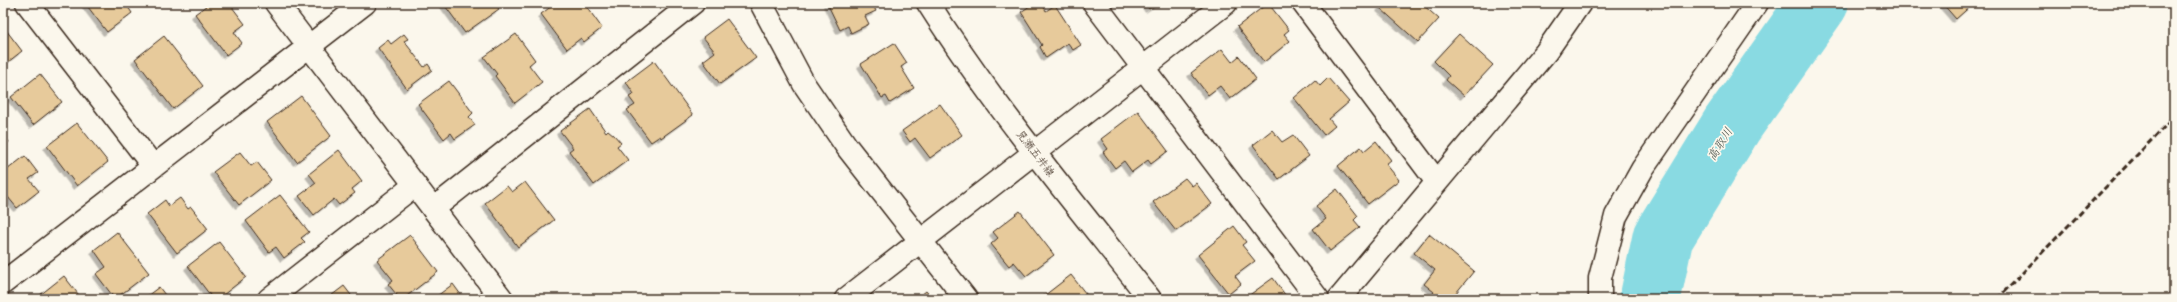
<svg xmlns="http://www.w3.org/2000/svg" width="2177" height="302" font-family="Pangolin,'Klee One',sans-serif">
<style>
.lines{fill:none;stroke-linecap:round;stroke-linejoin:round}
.river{stroke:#89dae2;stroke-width:61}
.building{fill:#e7ca9b;stroke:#3b2a1e;filter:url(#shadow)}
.street-casing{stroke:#3b2a1e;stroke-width:25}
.secondary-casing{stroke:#3b2a1e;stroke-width:25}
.street{stroke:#fbf7ec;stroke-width:22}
.secondary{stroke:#fbf7ec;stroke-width:22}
.rail{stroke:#3b2a1e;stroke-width:3;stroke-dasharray:6 3;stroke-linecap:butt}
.labels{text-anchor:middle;stroke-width:3.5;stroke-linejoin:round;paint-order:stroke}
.street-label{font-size:11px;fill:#3b2a1e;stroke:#fbf7ec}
.water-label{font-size:12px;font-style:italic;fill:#4e564f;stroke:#fbf7ec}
</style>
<defs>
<filter id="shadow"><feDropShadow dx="-3.5" dy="3.5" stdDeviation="0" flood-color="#0004"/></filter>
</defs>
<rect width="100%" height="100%" fill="#fbf7ec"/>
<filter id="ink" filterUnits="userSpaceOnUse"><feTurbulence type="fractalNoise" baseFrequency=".025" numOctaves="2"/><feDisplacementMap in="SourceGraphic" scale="8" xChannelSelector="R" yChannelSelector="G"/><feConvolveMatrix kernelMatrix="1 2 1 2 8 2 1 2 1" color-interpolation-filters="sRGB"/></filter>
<g filter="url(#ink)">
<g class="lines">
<!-- river -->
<path class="river" d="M1650 299 1663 237 1732 125 1818 3"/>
</g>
<!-- building -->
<path class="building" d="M85 3H133L128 7 132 13 107 32Z
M210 3H229L245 24 234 32 242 43 226 55 195 14Z
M443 3H495L499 9 465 33Z
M556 3H584L602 28 584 42 581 38 567 49 541 14Z
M827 3H872L876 11 865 16 869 24 851 33 848 26 840 30Z
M1034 3H1042L1046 11 1055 5 1081 45 1073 50 1068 43 1046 58 1040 47 1042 45 1021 12Z
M1145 3H1158L1149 9Z
M1268 3 1289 30 1284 34 1290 41 1264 62 1237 27Z
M1384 3H1421L1439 19 1418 42 1380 8Z
M1942 3H1974L1956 19Z
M727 19 756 58 720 84 703 61 715 52 703 37Z
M3 26 22 51 3 66Z
M404 34 408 39 404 41 424 67 428 64 432 70 407 89 378 48 388 40 391 44Z
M516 34 535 60 529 65 542 82 515 103 495 76 497 74 484 57Z
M1459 34 1493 65 1464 96 1446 80 1449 76 1434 61Z
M164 36 203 86 173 109 135 59Z
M894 43 907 63 901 67 914 88 890 103 886 96 882 98 861 64Z
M1222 49 1232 62 1239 56 1256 79 1230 99 1220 86 1208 95 1191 73Z
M654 61 693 115 661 138 660 136 651 142 627 110 635 105 629 97 634 94 626 82Z
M40 74 62 102 33 125 11 97Z
M1328 78 1349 102 1329 119 1335 126 1324 135 1294 98 1315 80 1320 86Z
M449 81 473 113 469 117 475 125 455 139 451 133 444 139 418 104Z
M301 96 331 136 297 162 267 122Z
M940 104 962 135 930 158 915 138 910 142 902 131Z
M590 109 606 132 608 130 614 135 621 143 617 146 628 160 594 185 569 151 573 148 560 131Z
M1138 111 1168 151 1151 164 1148 160 1132 172 1124 161 1115 168 1103 152 1108 149 1101 139Z
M77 123 108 162 77 186 47 146Z
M1272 130 1282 142 1293 135 1309 156 1279 179 1253 145Z
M3 134 9 142 3 147Z
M1376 141 1391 160 1386 164 1399 180 1368 204 1338 166 1361 147 1364 151Z
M339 150 362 181 352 189 355 193 339 205 334 199 314 215 299 196 316 183 309 174Z
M240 152 251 166 257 162 271 180 239 205 213 172Z
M25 156 38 173 29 179 39 191 17 208 3 191V173Z
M1185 178 1192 186 1196 183 1212 204 1176 231 1153 202Z
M525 182 554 220 518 247 485 203 507 186 512 192Z
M1337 189 1358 216 1354 220 1360 227 1330 251 1313 229 1326 219 1316 206Z
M280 195 309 232 301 238 305 242 284 258 276 247 269 252 246 221Z
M180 198 188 209 191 207 208 229 177 253 147 214 165 200 169 206Z
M1020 211 1054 255 1026 276 1014 262 1009 266 991 244 998 238 993 232Z
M1234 226 1246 242 1242 245 1255 261 1235 276 1241 284 1229 294 1198 255Z
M117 232 149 273 115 299 96 274 106 267 94 250Z
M1429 234 1474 271 1451 299H1432L1430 297 1434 292 1424 284 1435 270 1414 253Z
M410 235 438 272 403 299H400L388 284 393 280 377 260Z
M219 242 246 277 218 299H213L188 266Z
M1071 275 1090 299H1040Z
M64 276 82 299H35Z
M1273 278 1288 299H1244Z
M453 284 464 299H433Z
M344 286 354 299H327Z
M159 287 168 299H143Z
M926 291 933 299H916Z"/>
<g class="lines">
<defs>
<path id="street" d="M27 3 153 166
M761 3 804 84 847 147 966 299
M1094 3 1318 299
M1303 3 1437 182
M1035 152 1226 3
M433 209 693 3
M3 283 365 3
M269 299 415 185
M1339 299 1546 52 1580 3
M1600 299V278L1616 216 1643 168 1757 3"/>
<path id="secondary" d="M276 3 502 299
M928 3C994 107 1074 202 1150 299
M846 299 1035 152"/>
</defs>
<!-- street casing -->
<use href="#street" class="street-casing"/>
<!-- secondary casing -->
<use href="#secondary" class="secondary-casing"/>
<!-- street -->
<use href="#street" class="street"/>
<!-- secondary -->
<use href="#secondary" class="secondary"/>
<!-- rail -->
<path class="rail" d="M1997 299 2174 117"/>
</g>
</g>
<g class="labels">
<!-- street labels -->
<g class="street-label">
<text transform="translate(1036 153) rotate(53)" y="4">見瀬五井線</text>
</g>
<!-- water labels -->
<g class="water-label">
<text transform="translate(1720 144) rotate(-58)" y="4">高取川</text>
</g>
</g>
<!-- margin -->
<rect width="2177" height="302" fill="none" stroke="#fbf7ec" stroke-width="16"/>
<rect x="8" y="8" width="2161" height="286" fill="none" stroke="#3b2a1e" stroke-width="1.5" filter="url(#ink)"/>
</svg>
